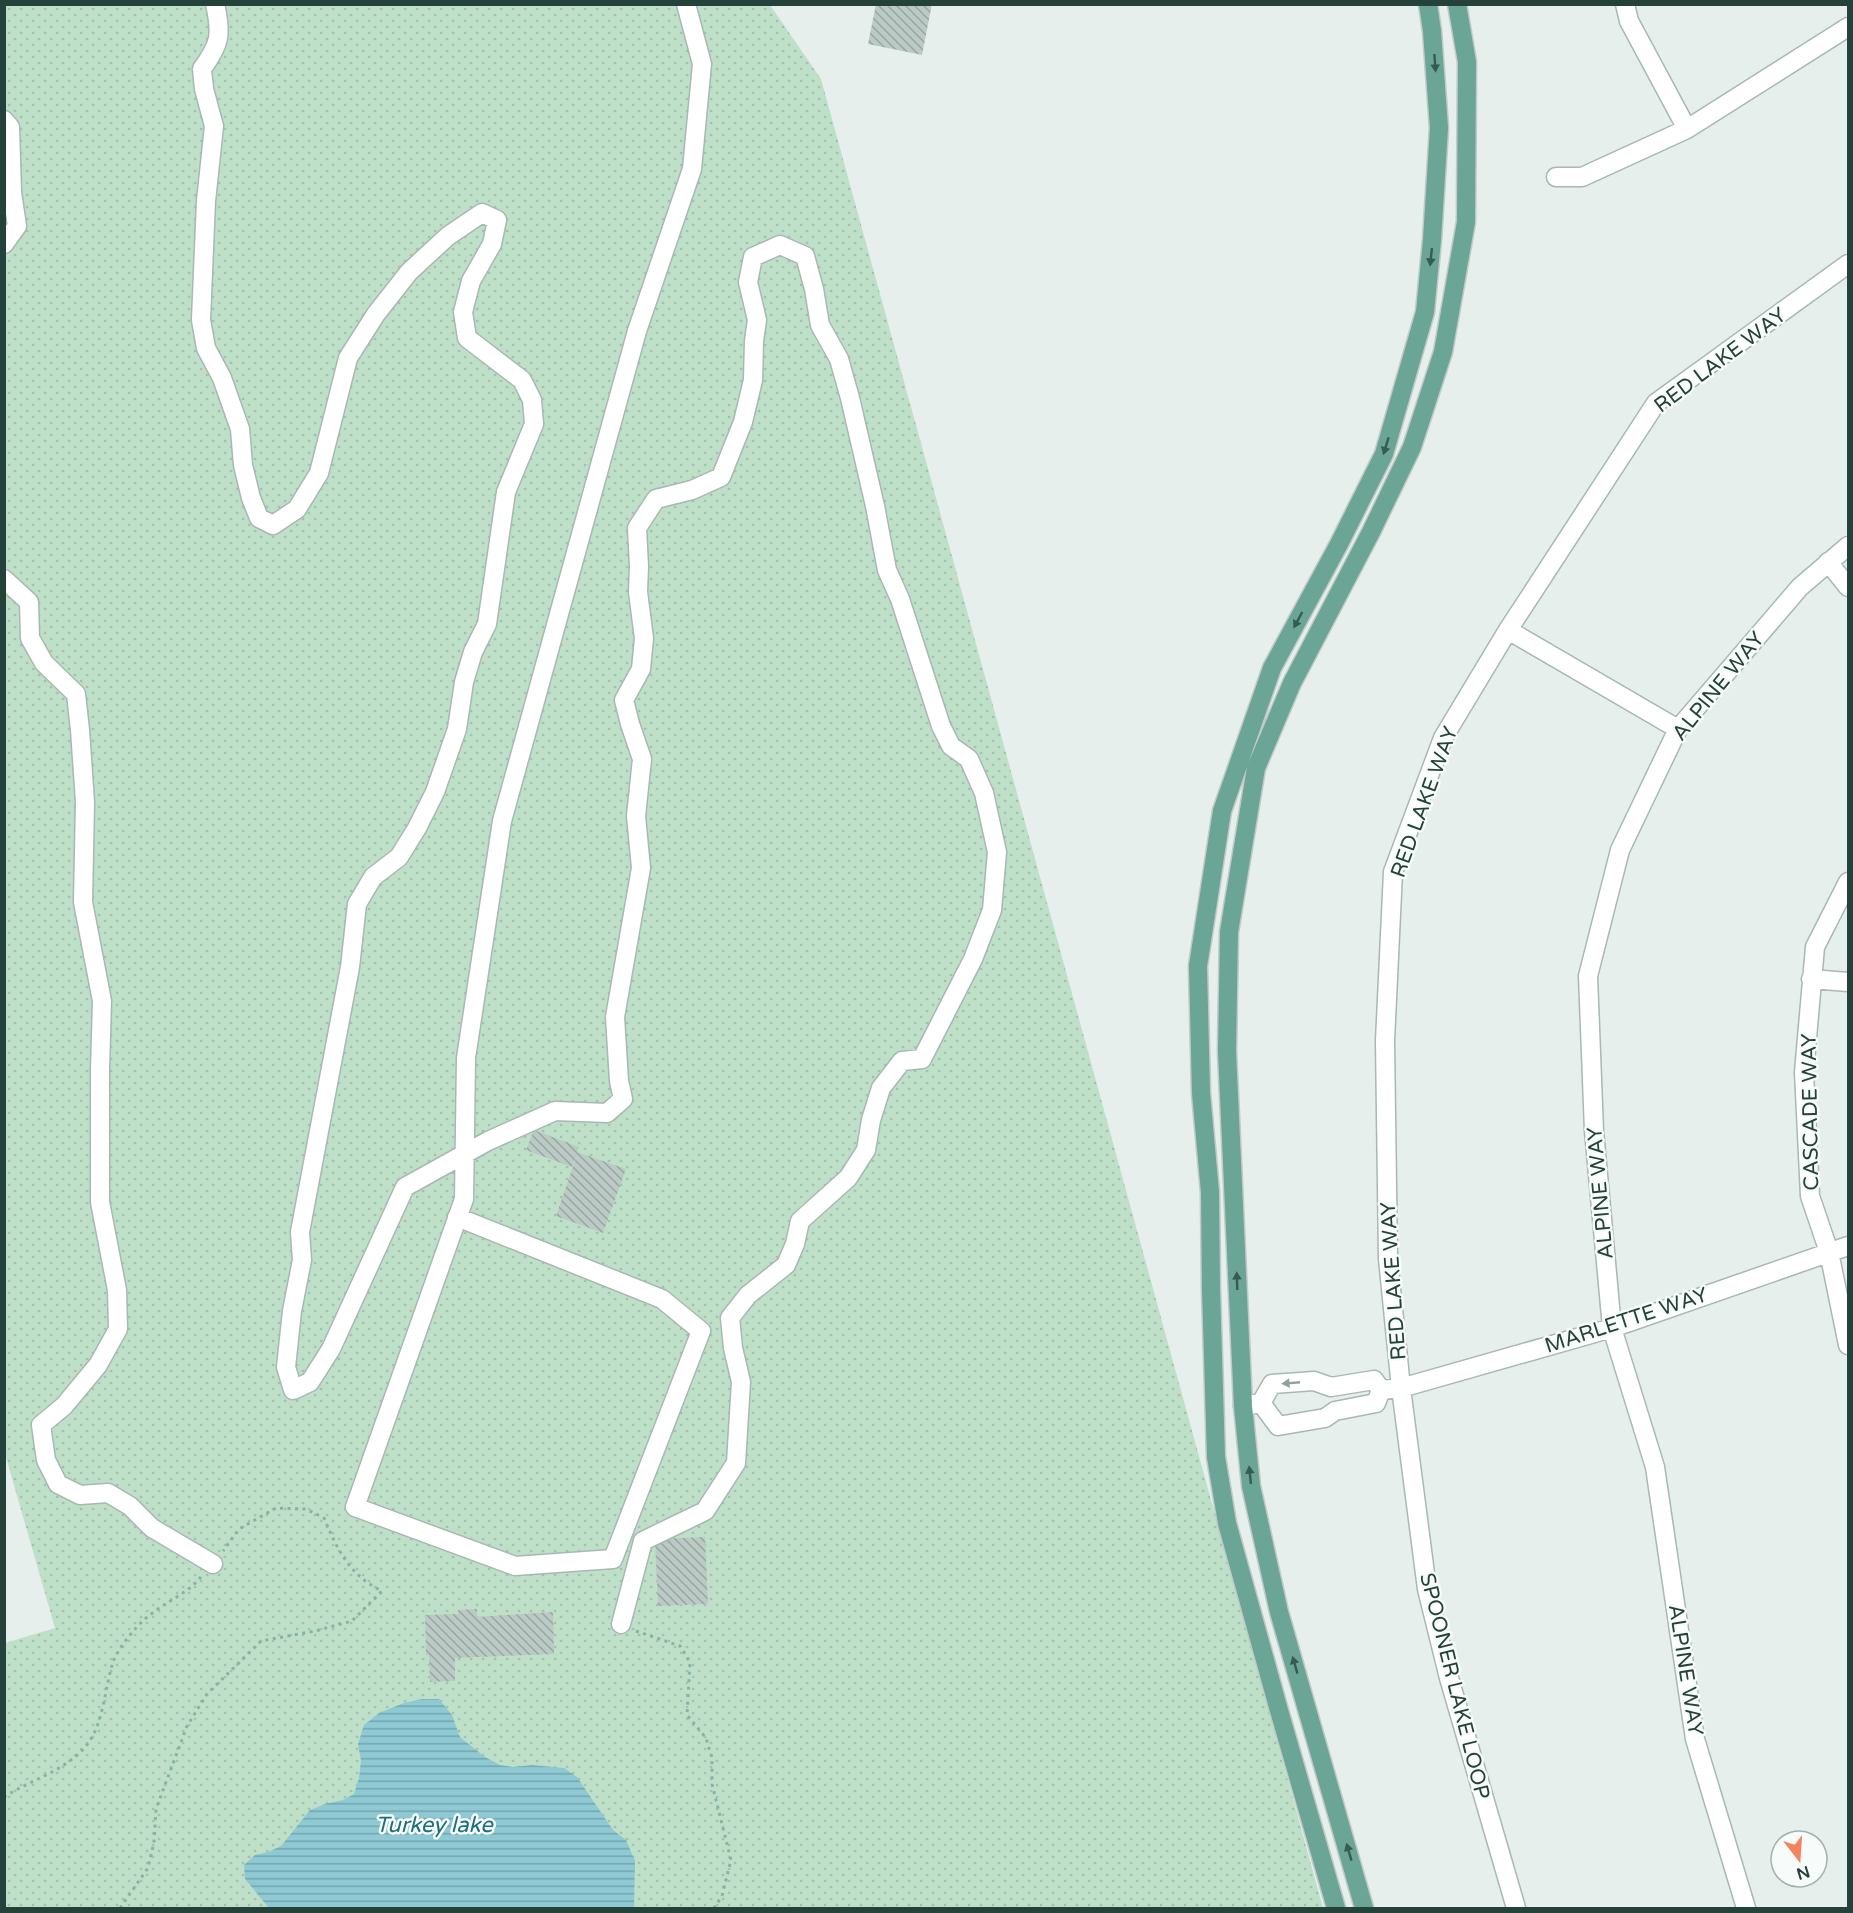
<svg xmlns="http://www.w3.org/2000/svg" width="1853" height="1913" font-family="'Varela Round',sans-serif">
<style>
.green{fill:url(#green-dots)}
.water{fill:url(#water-rules)}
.building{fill:url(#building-back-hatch)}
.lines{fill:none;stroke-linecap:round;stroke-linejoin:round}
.minor-casing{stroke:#a8b8b2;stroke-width:21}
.major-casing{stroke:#c2cac8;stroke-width:21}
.path{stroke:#86b3a5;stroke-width:3;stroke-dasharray:3 4.5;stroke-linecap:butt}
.minor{stroke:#fff;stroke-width:18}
.major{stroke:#6aa596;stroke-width:18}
.oneway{fill:#365b51}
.oneway2{fill:#92a09c}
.labels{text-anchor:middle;stroke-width:5;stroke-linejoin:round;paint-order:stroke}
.street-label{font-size:21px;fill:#24423a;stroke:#f7fbf9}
.water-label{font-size:22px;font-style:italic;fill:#1c6f80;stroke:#f7fbf9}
</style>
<defs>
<pattern id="green-dots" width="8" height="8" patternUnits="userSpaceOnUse" patternTransform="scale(1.5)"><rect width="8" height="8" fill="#bfe0c8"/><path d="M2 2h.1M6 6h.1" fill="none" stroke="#a4c1ad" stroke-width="1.8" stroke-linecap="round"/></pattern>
<pattern id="water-rules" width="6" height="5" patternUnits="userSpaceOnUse" patternTransform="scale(1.5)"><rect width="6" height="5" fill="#8ec9d4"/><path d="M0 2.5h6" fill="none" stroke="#74a5ad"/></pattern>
<pattern id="building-back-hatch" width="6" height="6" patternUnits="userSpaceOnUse" patternTransform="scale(1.5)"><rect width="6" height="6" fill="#bbcac4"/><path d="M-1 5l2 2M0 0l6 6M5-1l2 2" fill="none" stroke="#98a6a0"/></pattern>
</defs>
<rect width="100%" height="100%" fill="#e6efeb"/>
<!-- green -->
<path class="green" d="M5 5H770L821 79 1323 1908H5V1643L55 1628 5 1454Z"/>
<!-- water -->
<path class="water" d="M422 1699H439L452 1715 460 1737 485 1757 500 1765 513 1767 532 1765 564 1768 577 1777 613 1830 626 1840 635 1861 634 1908H269L245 1879 244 1865 255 1855 268 1852 281 1846 310 1810 325 1804 343 1800 354 1794 359 1778 361 1761 358 1744 364 1725 379 1713 404 1703Z"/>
<!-- building -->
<path class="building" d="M876 4H932L922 55 868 44Z
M534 1130 579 1147 577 1152 626 1169 603 1233 556 1216 577 1155 572 1167 526 1150Z
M705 1537 708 1604 658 1606 655 1539Z
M477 1609V1617L553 1612 554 1654 455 1658V1681L430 1682 429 1655H426L425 1615 458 1614V1610Z"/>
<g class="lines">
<defs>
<path id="minor" d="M215 4C222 35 220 44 202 69L204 89 214 126 206 201 201 320 206 348 222 378 240 429 243 465 251 498 259 518 273 525 297 509 319 473 348 358 376 314 409 272 448 236 482 213 497 220 492 244 471 281 463 312 467 338 522 380 532 400 534 424 506 492 487 624 473 652 464 682 457 729 435 792 417 828 399 857 373 877 357 904 350 967 300 1232 302 1260 292 1311 286 1367 293 1390 310 1382 331 1349 405 1187 488 1141 555 1111 607 1113 623 1099 619 1081 615 1017 641 868 636 816 642 759 630 724 624 700 641 669 644 638 638 592 639 566 637 528 656 499 692 490 721 477 743 422 753 380 754 341 757 320 748 282 753 257 780 245 805 256 814 289 820 325 839 359 850 398 875 506 887 570 900 599 941 726 951 746 969 759 984 793 997 852 992 910 973 959 922 1059 902 1061 881 1088 871 1120 866 1150 848 1178 800 1221 795 1244 786 1265 748 1295 730 1318 733 1348 741 1382 736 1463 705 1511 643 1541 621 1624
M1625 4 1629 21 1687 129
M4 120 10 127 12 192 17 226 4 244
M1556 177H1582L1687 129 1848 27
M1828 562 1848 587
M4 579 29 602 30 638 44 663 76 694 80 730 85 802 83 902 102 1001 100 1070V1202L117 1290 118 1329 98 1365 64 1406 41 1425 46 1460 58 1484 80 1495 108 1493 130 1506 152 1528 213 1564
M1508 630 1678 729
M1848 882 1815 947 1804 1072 1810 1196 1829 1252 1848 1345
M1811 979 1848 982
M457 1217 662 1299 701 1331 613 1559 515 1566 355 1507 464 1199 466 1058 502 821 637 331 692 169 702 64 686 4
M1381 1390 1401 1388 1612 1328 1848 1246
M1261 1403 1278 1426 1325 1418 1335 1411 1376 1403 1381 1390
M1243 1406 1261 1403 1272 1384 1314 1381 1331 1387 1374 1380 1381 1390
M1516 1908 1449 1678 1427 1589 1401 1388 1388 1259 1385 1041 1393 872 1443 738 1508 630 1656 403 1848 264
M1746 1908 1695 1739 1655 1467 1612 1328 1594 1131 1588 976 1620 850 1678 729 1800 587 1848 546"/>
<path id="major" d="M1336 1908 1278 1707 1227 1523 1216 1457 1211 1289 1210 1192 1201 1093 1198 966 1222 811 1272 668 1339 544 1384 454 1425 312 1432 240 1439 128 1432 31 1428 4
M1364 1908 1279 1612 1251 1486 1243 1406 1227 1051 1229 932 1256 768 1292 683 1371 532 1412 447 1443 352 1466 222 1467 62 1457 4"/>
</defs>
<!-- minor casing -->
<use href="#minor" class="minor-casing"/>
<!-- major casing -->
<use href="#major" class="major-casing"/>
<!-- path -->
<path class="path" d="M636 1631 680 1646 690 1662 687 1715 706 1738 712 1758V1784L731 1860 722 1896 714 1908
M4 1797C32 1779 69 1770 89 1742 104 1720 105 1687 113 1662 117 1651 128 1637 136 1628 157 1604 182 1599 201 1577
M120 1908 148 1868 154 1842 156 1809 187 1726 207 1694 261 1641 315 1631 352 1621 382 1591C350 1576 337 1549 324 1518L306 1509 276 1508 239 1529 223 1551"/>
<!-- minor -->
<use href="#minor" class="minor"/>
<!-- major -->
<use href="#major" class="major"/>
</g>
<!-- one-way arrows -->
<defs><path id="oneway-solid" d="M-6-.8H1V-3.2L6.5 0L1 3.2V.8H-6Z" transform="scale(1.5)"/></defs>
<g class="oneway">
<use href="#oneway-solid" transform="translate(1435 63) rotate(86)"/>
<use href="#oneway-solid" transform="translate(1431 257) rotate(96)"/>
<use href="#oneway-solid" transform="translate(1386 446) rotate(107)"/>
<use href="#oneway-solid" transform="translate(1298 620) rotate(118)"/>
<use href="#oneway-solid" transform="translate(1237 1281) rotate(-92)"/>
<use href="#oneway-solid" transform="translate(1250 1475) rotate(-96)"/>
<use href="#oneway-solid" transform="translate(1295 1665) rotate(-106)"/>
<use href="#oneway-solid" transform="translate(1349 1852) rotate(-106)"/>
</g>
<use class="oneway2" href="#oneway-solid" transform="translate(1291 1383) rotate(175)"/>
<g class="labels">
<!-- street labels -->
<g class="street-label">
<text transform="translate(1720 360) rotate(-37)" y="7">RED LAKE WAY</text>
<text transform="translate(1718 686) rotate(-51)" y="7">ALPINE WAY</text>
<text transform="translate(1424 802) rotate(-70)" y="7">RED LAKE WAY</text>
<text transform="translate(1810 1112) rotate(-91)" y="7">CASCADE WAY</text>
<text transform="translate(1600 1193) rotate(-95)" y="7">ALPINE WAY</text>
<text transform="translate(1393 1281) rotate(-94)" y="7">RED LAKE WAY</text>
<text transform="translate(1626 1320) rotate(-18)" y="7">MARLETTE WAY</text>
<text transform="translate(1686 1670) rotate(81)" y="7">ALPINE WAY</text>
<text transform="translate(1455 1686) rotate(76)" y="7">SPOONER LAKE LOOP</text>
</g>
<!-- water labels -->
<g class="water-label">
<text x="434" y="1832">Turkey lake</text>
</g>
</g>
<!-- border -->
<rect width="1853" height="1913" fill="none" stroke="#24423a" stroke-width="12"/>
<!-- north arrow -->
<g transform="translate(1799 1859) rotate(163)"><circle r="28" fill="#f7fbf9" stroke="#a3b1ad" stroke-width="1.5"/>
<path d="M0-4.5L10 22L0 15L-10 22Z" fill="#f4845f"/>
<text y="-9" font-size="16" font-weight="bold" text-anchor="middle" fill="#24423a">N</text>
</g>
</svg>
